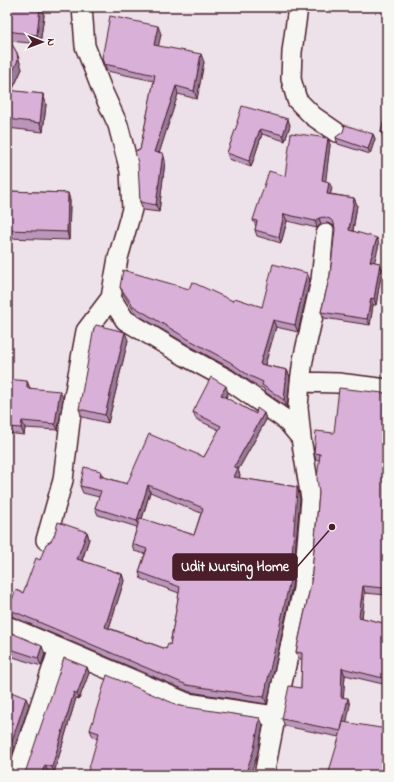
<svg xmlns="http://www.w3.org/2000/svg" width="394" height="782" font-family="'Indie Flower',sans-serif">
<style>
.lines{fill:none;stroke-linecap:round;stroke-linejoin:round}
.street-casing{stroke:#4a1f2b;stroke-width:22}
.street{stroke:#f6f6f2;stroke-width:19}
.wall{fill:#ba97ba;stroke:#4a1f2b;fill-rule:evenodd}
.shaded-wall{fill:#977b97;stroke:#4a1f2b}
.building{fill:#d8b0d8;stroke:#4a1f2b}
.leader{fill:none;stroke:#4a1f2b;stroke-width:1.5}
.callout-dot{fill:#4a1f2b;stroke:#f6f6f2;stroke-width:1.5}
.callout{fill:#4a1f2b;stroke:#4a1f2b;stroke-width:1.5}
.callout-label{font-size:14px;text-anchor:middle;font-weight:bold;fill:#fff}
</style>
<rect width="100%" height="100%" fill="#ede1ea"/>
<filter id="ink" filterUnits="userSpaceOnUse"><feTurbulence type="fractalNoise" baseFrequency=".025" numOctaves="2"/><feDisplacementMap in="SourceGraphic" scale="8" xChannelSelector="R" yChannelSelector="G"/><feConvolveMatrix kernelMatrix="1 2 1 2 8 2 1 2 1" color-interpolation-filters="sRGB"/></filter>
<g filter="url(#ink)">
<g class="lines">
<defs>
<path id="street" d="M82 7 85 46 102 90 118 125 130 171 132 209 118 258 111 298 125 320 185 356 227 379 286 420 301 438 311 499 303 589 282 683 264 775
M298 7 292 52 291 79 297 100 313 116 336 132
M300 382 338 383 387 389
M301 438 298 407 300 382 303 360 321 280 326 234
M46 540 63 480 71 413 86 331 111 298
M7 626 187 703 275 716
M17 775 59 648"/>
</defs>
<!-- street casing -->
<use href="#street" class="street-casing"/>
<!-- street -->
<use href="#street" class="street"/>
</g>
<!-- wall -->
<path class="wall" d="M7 7H41L44 15 40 44 10 41 17 53 20 63 22 69 12 91 43 94 46 104 43 132 7 128Z
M161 34 158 46 204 62 197 99 178 94 159 153H163L165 161 159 212 143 210 140 202V150L154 81 107 71 102 58Z
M387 109V139L383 137 381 132Z
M237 122 290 125 285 141 262 134 251 167 229 159 227 153 238 124Z
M373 134 375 139 370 154 338 144 336 138Z
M328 138 330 145 325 181 332 188 330 194 354 198 357 205 353 231 379 244 374 262 380 263 382 269 376 305H373L370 325 324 318 321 312 330 275 334 228 333 225 327 223 321 224 317 228 287 221 281 243 257 236 255 230 256 226 253 220 285 176Z
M7 191 68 193 70 201 69 240 7 238Z
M387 197V225L384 224 382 219Z
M310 280 298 332 276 327 265 365 287 370 290 377 287 407 265 392 264 389 251 382 232 369 190 346 136 314 123 294 120 287 233 301 262 307Z
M128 340 108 423 82 417 79 409Z
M7 379 30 388 63 398 58 430 25 428 24 435 7 433Z
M387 392V587L386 595 365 593 362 618 387 624V685L345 675 343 697 350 705 339 737 285 726 282 719 301 688 302 659H299L296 652 311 583 319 493 320 460H316L314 453 334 433 383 393Z
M228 393 226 398 256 414 264 413 266 420 238 470 240 475 239 478 297 487 299 494 300 499 292 587 267 704 190 692 11 616 8 609 23 593 40 560 87 532 89 539 82 561 122 574 124 581 109 628 166 649 170 645 179 593 141 579 139 572 145 554 134 551 132 544 137 527 98 515 95 508 99 497 83 493 80 486 101 471 104 477 127 484 204 457 219 430 196 419 193 412ZM150 492 201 513 194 535 142 519Z
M7 631 45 654 41 666 7 655Z
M87 667 89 673 79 699 76 698 54 773 47 770 25 773Z
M180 706 263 725 257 756 98 739 93 737 90 730Z"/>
<!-- shaded-wall -->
<path class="shaded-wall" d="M40 7H41L44 15 40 44 37 35Z
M158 26 161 34 157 53 154 45Z
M17 53 20 63 22 69 8 99 7 96V85Z
M201 54 204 62 197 99 194 91Z
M176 86 178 94 157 160 154 152Z
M43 94 46 104 43 132 40 123Z
M288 119 290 125 285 141 283 135Z
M260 129 262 134 251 167 249 161Z
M373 134 375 139 370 154 368 149Z
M328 138 330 145 325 187 322 180Z
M163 153 165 161 159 212 156 205Z
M329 182 332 188 329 200 327 194Z
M68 193 70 201 69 240 67 232Z
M354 198 357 205 352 236 349 230Z
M284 214 287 221 281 243 279 237Z
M319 218 321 224 317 228 315 221Z
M377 238 379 244 373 268 370 261Z
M380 263 382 269 376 305 374 299Z
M307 273 310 280 298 332 295 325Z
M371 298 373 305 370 325 367 319Z
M273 320 276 327 263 371 260 364Z
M125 332 128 340 108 423 105 415Z
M287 370 290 377 287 407 284 400Z
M27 381 30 388H27Z
M226 386 228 393 224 402 221 395Z
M60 391 63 398 58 430 55 424Z
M264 413 266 420 238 470 240 475 237 484 234 477V467Z
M22 421 25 428 24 435 21 428Z
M101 471 104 478 100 476Z
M148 485 150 492 139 528 137 521Z
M297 487 299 494 300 499 292 587 267 704 264 697Z
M87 532 89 539 80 566 77 559Z
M387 551V587L386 595 384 588Z
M122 574 124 581 107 634 105 627Z
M363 586 365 593 361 624 359 617Z
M42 646 45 654 41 666 38 658Z
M87 667 89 673 79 699 77 694Z
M342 668 345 675 343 703 341 697Z
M74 692 76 698 54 773 52 767Z
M26 698 29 705 7 770V756Z
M348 698 350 705 344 737 341 730Z
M260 718 263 725 257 756 250 775H245Z
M45 765 47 770 45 775H41Z"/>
<!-- building -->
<path class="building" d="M7 7H40L37 35 7 31Z
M110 16 158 26 154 45 201 54 194 91 176 86 154 152 163 153 156 205 140 202 138 163 135 151 140 150 155 75 104 64 102 58Z
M7 36 17 53 18 60 7 85Z
M7 90 43 94 40 123 7 119Z
M242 106 288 119 283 135 260 129 249 161 227 153 238 122H237Z
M387 109V134L381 132Z
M345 125 373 134 368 149 336 138V137L343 132Z
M291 133 328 138 322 180 329 182 327 194 354 198 349 230 377 238 370 261 380 263 374 299 371 298 367 319 321 312 330 275 335 229 334 223 330 219 324 217 319 218 315 221 284 214 279 237 255 230 257 221 253 220 269 171 285 176Z
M7 191 68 193 67 232 7 230Z
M387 197V220L382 219Z
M273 264 307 273 295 325 273 320 260 364 287 370 284 400 262 385 263 382 248 375 230 362 188 339 133 306 120 287 123 270 189 289 192 282 233 301 235 298 262 307Z
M96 325 125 332 105 415 79 409 94 328Z
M211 377 226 386 221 395 256 414 257 408 264 413 234 467 238 468 234 477 297 487V492L290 580 264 697 187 685 8 609 16 590 23 593 36 558 40 560 46 544 51 541 54 536 58 522 87 532 77 559 122 574 105 627 166 649 168 644 170 645 180 587 139 572 147 549 132 544 140 518 194 535 203 508 148 485 137 521 95 508 101 491 80 486 84 467 101 471 100 476 127 484 149 434 204 457 221 426 193 412Z
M7 379 27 381V388L60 391 55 424 22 421 21 428 7 427Z
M339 388 383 393 387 392V551L384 588 363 586 359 617 387 624V679L342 668 341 697 348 698 341 730 343 722 387 729V775H328L341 731 282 719 289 686 301 688 302 653 296 652 311 583 319 493 317 478 320 454 314 453 316 431 334 433Z
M7 631 42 646 38 658 7 648Z
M64 658 87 667 77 694 74 692 52 767 45 765 41 775H24L25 773Z
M107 675 180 706 260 718 254 749 245 775H87L99 733 90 730Z
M11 692 26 698 7 756V702Z
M77 772 86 775H76Z"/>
</g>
<!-- callouts -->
<path class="leader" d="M332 527L297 567"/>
<circle class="callout-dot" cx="332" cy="527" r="4"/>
<rect class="callout" x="173" y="554" width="124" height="26" rx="4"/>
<g class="callout-label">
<text x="235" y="571">Udit Nursing Home</text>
</g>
<!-- margin -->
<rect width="394" height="782" fill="none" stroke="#f6f6f2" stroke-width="24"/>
<rect x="12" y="12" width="370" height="758" fill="none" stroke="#4a1f2b" stroke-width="1.5" filter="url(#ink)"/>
<!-- north arrow -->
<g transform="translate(42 42) rotate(91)" stroke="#f6f6f2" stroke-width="3" paint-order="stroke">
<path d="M0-3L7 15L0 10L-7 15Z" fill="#4a1f2b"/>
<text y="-6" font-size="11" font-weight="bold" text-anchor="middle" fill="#4a1f2b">N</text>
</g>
</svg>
